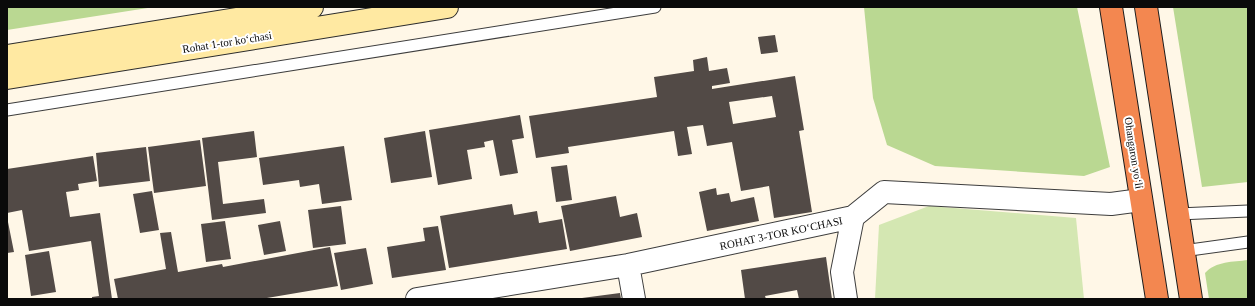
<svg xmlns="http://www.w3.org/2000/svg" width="1255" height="306" font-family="'Times New Roman',serif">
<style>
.green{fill:#d4e7b2}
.forest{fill:#bad892}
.building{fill:#524a46;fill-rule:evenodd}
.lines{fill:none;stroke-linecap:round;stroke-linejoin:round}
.lane-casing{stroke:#3d3d3d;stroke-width:13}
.street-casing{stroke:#3d3d3d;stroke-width:24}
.secondary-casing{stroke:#2c2c2c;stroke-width:24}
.highway-casing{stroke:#1b1b1b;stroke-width:24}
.lane{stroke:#fff;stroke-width:11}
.street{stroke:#fff;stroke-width:22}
.secondary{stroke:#ffe9a2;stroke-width:22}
.highway{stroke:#f38750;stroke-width:22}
.labels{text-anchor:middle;stroke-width:4;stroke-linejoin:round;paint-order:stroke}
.street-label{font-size:11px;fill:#0a0a0a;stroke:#fff}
</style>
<rect width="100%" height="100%" fill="#fff7e7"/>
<!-- green -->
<path class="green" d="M929 206 1076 218 1084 299H875L879 225Z"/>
<!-- forest -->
<path class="forest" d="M7 7H154L7 30Z
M864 7H1077L1110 167 1084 176 935 166 887 145 873 98Z
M1173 7H1248V182L1202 187Z
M1248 260V299H1209L1205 273C1216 261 1233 262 1248 260Z"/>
<!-- building -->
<path class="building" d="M775 35 778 52 761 54 758 37Z
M707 57 709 71 727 68 730 83 712 86V89L795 76 804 130 799 131 812 212 774 218 769 186 741 191 732 142 707 146 703 125 687 127 692 154 678 156 674 131 568 147 569 153 536 158 529 116 657 97 654 77 694 71 693 60ZM772 96 776 117 733 124 729 102Z
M520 115 524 138 512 140 518 173 500 176 493 140 484 142 485 147 467 150 472 179 438 185 429 130Z
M254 131 257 157 218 162 223 204 264 199 266 213 212 220 202 138Z
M425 131 432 177 391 183 384 138Z
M200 140 206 186 154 193 148 147Z
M344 146 352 200 322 204 319 184 300 187 299 180 263 185 259 158Z
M146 147 150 181 99 187 96 153Z
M93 156 97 181 78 184 79 190 66 192 70 217 100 213 112 299H92V297L99 296 91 241 29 251 22 210 7 213V169Z
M567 165 572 200 556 202 551 167Z
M716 188 717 195 729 193 731 202 754 197 759 221 707 231 699 192Z
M152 191 159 230 140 233 133 194Z
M616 196 620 217 637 213 642 237 570 251 561 206Z
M512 204 514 215 537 211 539 223 562 219 567 249 449 268 440 216Z
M341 206 346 244 313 248 308 210Z
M7 217 14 252 7 253Z
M225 221 231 259 206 262 201 224Z
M280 221 286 251 264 255 258 225Z
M438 226 446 270 392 278 387 247 425 241 423 228Z
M171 232 178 272 222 264 223 267 330 247 338 286 261 299H118L114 279 166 269 160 233Z
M366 248 373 284 341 290 334 253Z
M49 251 56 292 31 296 25 255Z
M826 257 832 299H799L797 290 765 296 766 299H745L741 270Z
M620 293 621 299H582V298Z"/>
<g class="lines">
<defs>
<path id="lane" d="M7 110 655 7
M1178 214 1248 211
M1183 251 1248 242"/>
<path id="street" d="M628 265 634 299
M417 299 628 265 853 217 884 192 1111 204 1141 200
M846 299 842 272 853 217"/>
<path id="secondary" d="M7 56 312 7
M7 78 447 7"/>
<path id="highway" d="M1111 7 1157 299
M1146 7 1191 299"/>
</defs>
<!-- lane casing -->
<use href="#lane" class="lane-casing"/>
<!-- street casing -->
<use href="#street" class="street-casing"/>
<!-- secondary casing -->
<use href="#secondary" class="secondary-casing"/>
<!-- highway casing -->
<use href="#highway" class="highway-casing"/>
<!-- lane -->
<use href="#lane" class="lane"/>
<!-- street -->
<use href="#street" class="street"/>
<!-- secondary -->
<use href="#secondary" class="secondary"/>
<!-- highway -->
<use href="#highway" class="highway"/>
</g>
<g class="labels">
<!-- street labels -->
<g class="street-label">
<text transform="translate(227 42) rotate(-9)" y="4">Rohat 1-tor koʻchasi</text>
<text transform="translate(1134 153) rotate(81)" y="4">Ohangaron yoʻli</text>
<text transform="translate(781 233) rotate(-12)" y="4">ROHAT 3-TOR KO‘CHASI</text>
</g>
</g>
<!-- border -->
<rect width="1255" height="306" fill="none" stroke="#0a0a0a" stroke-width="16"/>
</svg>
